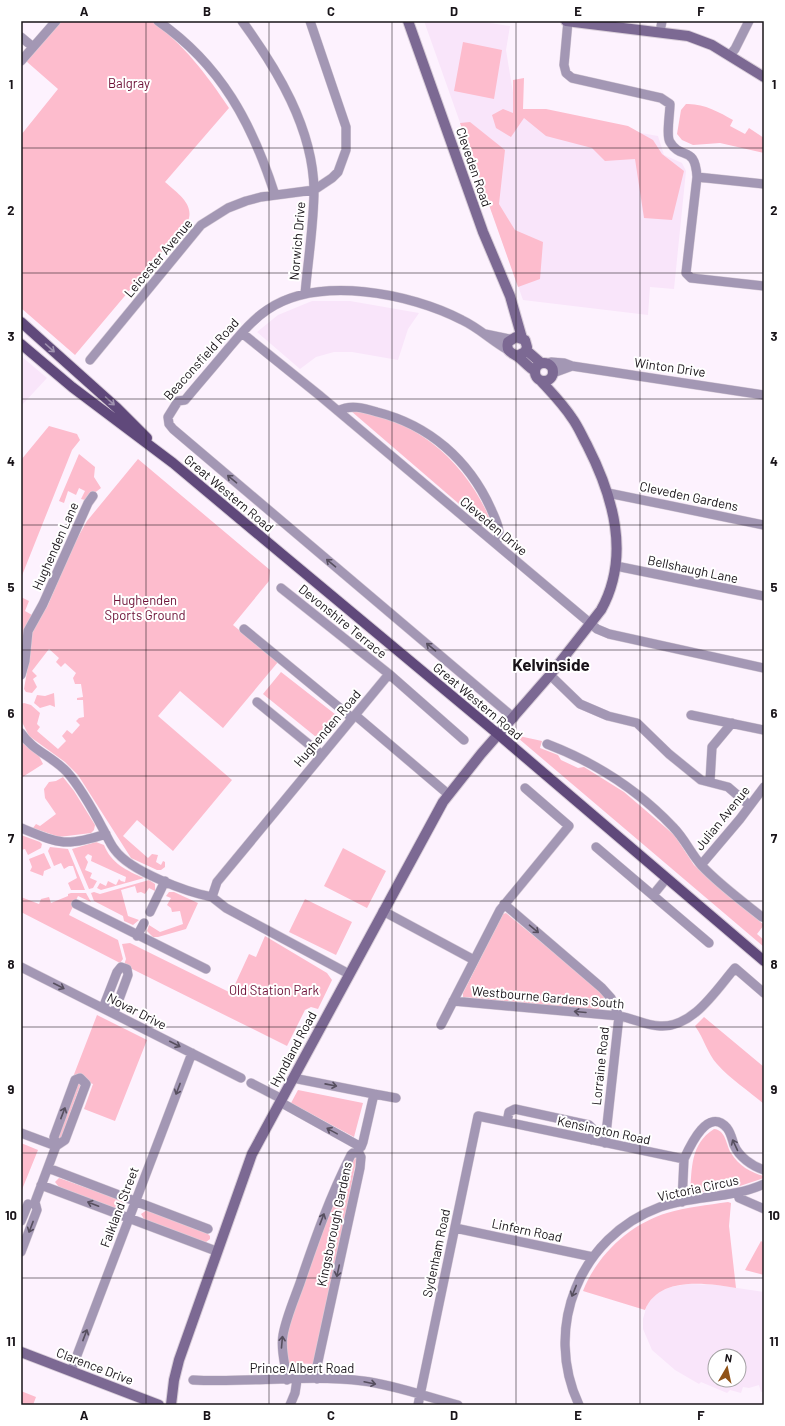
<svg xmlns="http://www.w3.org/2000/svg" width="785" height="1426" font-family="Barlow,sans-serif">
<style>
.built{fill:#f9e5fa;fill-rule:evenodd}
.green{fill:#fdbccd}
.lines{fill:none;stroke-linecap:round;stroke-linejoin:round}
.street-casing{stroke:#d9ced9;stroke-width:10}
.secondary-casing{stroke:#d9ced9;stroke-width:12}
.primary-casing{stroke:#d9ced9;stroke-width:12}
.street{stroke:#a397b4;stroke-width:9}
.secondary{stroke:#7c6993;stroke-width:10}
.primary{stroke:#60497b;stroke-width:10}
.oneway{stroke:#a092b0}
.oneway2{stroke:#574f5f}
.grid{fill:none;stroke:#191419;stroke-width:1;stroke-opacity:0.55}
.labels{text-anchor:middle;stroke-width:4;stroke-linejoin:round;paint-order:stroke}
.park-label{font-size:13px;fill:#6d1137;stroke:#fff}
.street-label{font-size:13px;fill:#191419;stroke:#fff}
.district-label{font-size:17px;font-weight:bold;fill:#191419;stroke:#fff}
.neatline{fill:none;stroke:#191419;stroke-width:1.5}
.grid-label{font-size:13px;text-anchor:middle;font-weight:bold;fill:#191419}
</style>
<rect width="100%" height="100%" fill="#fdf2fe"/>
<!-- built -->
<path class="built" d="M424 21H476L510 26 506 50 516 111 658 136 664 155 682 163 686 171 674 289 650 287 648 315 523 300Z
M312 301H350L419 313 408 329 398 360 352 352H334L316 357 300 369 257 332 278 315Z
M21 356 47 378 21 406Z
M688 1284 717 1285 764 1292V1391L761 1392 759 1385 749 1388 743 1387 741 1393 730 1390 727 1393 701 1382 699 1384 675 1370 652 1350 643 1329V1319L647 1305 653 1297 661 1291 671 1287ZM715 1356H739V1380H715Z"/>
<!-- green -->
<path class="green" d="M62 21H151C183 43 207 75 229 108L165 182C176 192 195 204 188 221L75 355 21 308V135L58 89 26 61Z
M463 42 502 50 494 99 454 91Z
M524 78 523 109H546L628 126 653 140 662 154 684 171 672 220 644 218 635 159 605 161 592 148 546 136 524 118 511 137 496 128 492 115 503 109 513 113V80Z
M686 104C703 103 719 112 733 120L730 126 745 134 749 128 764 138V153L720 143 693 145 682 140 677 134 681 110Z
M470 122 505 150 499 204 515 230 543 242 540 279 518 287 460 123Z
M351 411C419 417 471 467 494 529V534Z
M49 426 77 434 80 440 72 450 21 578V460Z
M79 454 95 467 94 477 101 488 85 500 81 499 85 491 79 488 76 495 68 491 64 503 59 501Z
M138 459 270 570 269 581 233 625 278 662 223 728 180 691 158 716 232 780 173 851 137 820 123 836 148 858 152 854 158 855 156 862 161 865 163 861 165 862V867L161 870H157L131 858 78 775 65 762 29 736 21 720V704L24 703 31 705 40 713 37 724 40 727 37 731 58 749 66 741 62 736 67 730 72 734 80 725 76 721 79 718 84 717 83 700H77V698L83 697 81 684H75L73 678 76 673 65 663 61 667 56 662 59 658 49 649 32 671 37 676 33 679 37 687 32 693 26 692 24 689 29 660V638L38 618 47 607 74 544 87 521Z
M21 597 29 601 25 611 32 615 23 635 21 662Z
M281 672 340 718 321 741 263 694Z
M54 693 55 707 50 705 40 708 34 703 37 695 45 696Z
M519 736 542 741 540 748 558 755 561 760 578 768 584 767 624 792 665 827 675 836 694 865 764 925 757 934 764 940V947L518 738Z
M21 742 39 756 43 764 21 778Z
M63 777 74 791 95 825 94 830 91 833 59 837 33 828 36 824 40 826 56 814 45 798 44 789 49 782 56 781Z
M21 835 40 842 42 844 41 848 28 855 25 849 21 850Z
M96 842 104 845C111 863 127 871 144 878L101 890 97 888 100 883 106 886 108 881 116 885 119 879 121 881 125 882 126 877 91 861 92 856 88 854 85 857 88 862 85 870 92 873 90 878 97 881 93 888 89 889 72 849Z
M50 847 68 849 85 890H71L68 883 77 878 73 866H69L64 869 61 863 54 866 48 851Z
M343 848 386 871 367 908 324 886Z
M44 853 51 868 44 871 43 876 30 871 32 867 29 859Z
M149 880 155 884V891L149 888 145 894 141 892 137 893 135 886 121 890 128 916 139 920 133 925 124 921 123 916 94 901 91 893 94 892 100 894Z
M169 892H174L198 903 186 929 158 937H153L147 931 149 925 160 932 183 924 180 911 172 912 171 908 167 905 171 898 166 896Z
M71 893H86L91 902 78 896 69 915 118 940 123 959 120 963 21 912V897L39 904 41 899 49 897 51 903 68 896V894Z
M305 899 352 922 336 955 289 932Z
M506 913 598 989 604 997 602 1007 596 1010 463 997V993L503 914Z
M265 936 327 973 332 980 318 1009 311 1007 305 1010 287 1046 124 965 126 959 122 944 130 943 231 993 249 954 256 957Z
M97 1015 147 1040 115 1121 84 1109 93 1084 73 1077Z
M704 1017 764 1067V1104C749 1091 730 1079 717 1064 707 1053 704 1038 695 1026Z
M78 1083H81L60 1141 57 1136Z
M298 1090 363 1103 354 1137 291 1103Z
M714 1129C726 1130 726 1145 731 1153 738 1165 751 1173 764 1176V1178L740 1186 690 1194C692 1169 690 1144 714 1129Z
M21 1143 38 1150 21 1192Z
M357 1157 315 1364 289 1363 285 1345 286 1336C295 1309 340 1168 357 1157Z
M59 1178 121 1200 124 1202V1208L119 1210 59 1187 55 1182Z
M728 1202 731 1203 729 1226 736 1288C706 1283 659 1276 645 1310L583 1291C597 1255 630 1224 667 1213 686 1207 708 1205 728 1202Z
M147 1210 206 1232 210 1236V1239L206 1242H203L144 1219 141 1214Z
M761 1241 764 1243V1275L745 1270Z
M21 1391 36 1397 33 1405H21Z"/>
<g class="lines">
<defs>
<path id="street" d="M158 21C221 65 252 123 275 195
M242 21C277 69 313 128 314 190 314 223 308 260 305 294
M568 21 564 65 566 73 572 78 661 98 670 104C670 113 666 136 670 142 681 161 695 144 697 177L686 273 691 278 764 286
M660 32 662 21
M21 37 33 47
M730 55 735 49 749 21
M21 61 56 21
M697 177 764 184
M242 333 319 395 597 629 609 634 764 668
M485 334 510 339
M508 350C492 341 479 328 462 320 410 293 318 275 267 310 252 320 240 335 228 349 214 366 199 383 185 400L178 401 168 417 169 424 173 429 514 718
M90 360 201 225 228 208 246 201 261 197 314 190 332 178 338 172 346 150V127L310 21
M549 365 551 362 564 363 572 366 764 395
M553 373 572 366
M338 411C350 404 364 408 377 412 429 425 469 460 491 509 496 521 503 532 496 544
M608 493 764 525
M616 566 764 596
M281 588 389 674 464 740
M244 629 352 718
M21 675 25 661 28 631 43 604 88 503 93 496
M550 675 580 704 608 716 637 723 669 754 701 780 728 787 749 805
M257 702 322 755
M355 715 448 794
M691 715 764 730
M21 733C32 750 53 757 67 772 81 788 93 810 103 829 107 836 110 844 115 850 130 871 186 892 212 897
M547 744C594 762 638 790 673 827 685 839 691 854 702 866 720 885 742 901 762 917
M710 781 712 747 732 723
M21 828C60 844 65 847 106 834
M596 847 709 943
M701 865 740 819 764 787
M653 895 666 879
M212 897 217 882 389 674
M212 897 226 908 349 974
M76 904 206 969
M504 904 602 988 611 998 619 1016 605 1143
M383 911 474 960
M150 912 165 881
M137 936 144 923
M21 967 241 1078
M453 1001 619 1016C633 1018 646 1026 660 1026 693 1028 716 990 735 968L764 993
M103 1008 117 972 121 967 127 969 128 975 114 1013
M441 1025 500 910 569 826 525 788
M251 1083 282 1099
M374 1094 396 1098
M280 1102 361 1147 363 1142 374 1094 293 1078
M507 1122 509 1112 515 1109 589 1125 594 1130 592 1140
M21 1133 56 1146
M684 1159C690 1146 708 1106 727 1128 731 1133 732 1139 734 1145 739 1157 752 1166 764 1170
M48 1168 208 1229
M41 1185 216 1251
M738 1193 739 1198 764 1209
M21 1221 28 1204
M455 1228 593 1257
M21 1252 37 1210 35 1202 56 1146 65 1140 86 1084 80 1078 75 1080 54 1137 56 1146
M71 1371 192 1053
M193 1380C249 1383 307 1374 363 1381 395 1385 427 1397 458 1405
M287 1380C286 1365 280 1351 283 1335 286 1318 294 1300 300 1283 315 1239 330 1196 351 1155L353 1153H359L361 1157 360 1168 317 1366V1379
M290 1405 295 1393 297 1380
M418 1405 478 1116 684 1159 682 1202
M579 1405C543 1328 579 1237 660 1207 694 1195 731 1199 764 1184"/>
<path id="secondary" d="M408 21 483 232 510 296 522 338
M566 21 688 36 712 45 764 77
M526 350 541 363
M517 356 525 352 527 347 525 340 516 337 508 342C506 351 510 352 517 356 523 360 528 367 535 371
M535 372a9 9 0 1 1 18 0a9 9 0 1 1-18 0Z
M21 1352 159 1405
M171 1405 174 1380 179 1360 252 1154 443 802 481 754 550 675 601 610C631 556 613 496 587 445 582 436 578 426 572 418 563 404 552 393 541 381"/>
<path id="primary" d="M21 322 117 408 147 438
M21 344 72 387 173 463 283 555 499 735 764 961"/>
</defs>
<!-- street casing -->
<use href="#street" class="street-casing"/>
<!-- secondary casing -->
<use href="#secondary" class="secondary-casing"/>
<!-- primary casing -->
<use href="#primary" class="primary-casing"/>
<!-- street -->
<use href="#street" class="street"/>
<!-- secondary -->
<use href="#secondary" class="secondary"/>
<!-- primary -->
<use href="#primary" class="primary"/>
</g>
<!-- one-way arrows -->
<defs><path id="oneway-shaft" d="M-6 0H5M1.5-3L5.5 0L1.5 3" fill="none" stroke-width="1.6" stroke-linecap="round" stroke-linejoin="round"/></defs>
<g class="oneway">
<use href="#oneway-shaft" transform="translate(50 348) rotate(42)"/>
<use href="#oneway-shaft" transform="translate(110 401) rotate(42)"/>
</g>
<g class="oneway2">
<use href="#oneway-shaft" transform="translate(232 479) rotate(-140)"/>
<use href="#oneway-shaft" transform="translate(331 563) rotate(-140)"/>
<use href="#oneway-shaft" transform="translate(431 647) rotate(-140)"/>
<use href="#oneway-shaft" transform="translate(534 929) rotate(40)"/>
<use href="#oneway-shaft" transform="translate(59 986) rotate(27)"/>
<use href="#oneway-shaft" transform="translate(580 1012) rotate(-175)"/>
<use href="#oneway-shaft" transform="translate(175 1044) rotate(27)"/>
<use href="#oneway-shaft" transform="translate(331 1085) rotate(11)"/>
<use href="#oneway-shaft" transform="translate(178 1089) rotate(111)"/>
<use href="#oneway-shaft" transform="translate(63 1113) rotate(-69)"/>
<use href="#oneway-shaft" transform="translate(332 1131) rotate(-151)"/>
<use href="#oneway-shaft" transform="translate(735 1145) rotate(-115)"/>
<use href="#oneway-shaft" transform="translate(93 1204) rotate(-159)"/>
<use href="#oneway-shaft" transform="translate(322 1219) rotate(-69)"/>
<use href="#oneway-shaft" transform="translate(31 1227) rotate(111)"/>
<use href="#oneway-shaft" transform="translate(338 1271) rotate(102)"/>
<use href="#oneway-shaft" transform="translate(574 1291) rotate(112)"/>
<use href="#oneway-shaft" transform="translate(85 1335) rotate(-69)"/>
<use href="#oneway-shaft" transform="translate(282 1342) rotate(-85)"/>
<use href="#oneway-shaft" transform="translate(370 1383) rotate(12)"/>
</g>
<!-- grid -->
<path class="grid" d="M146 21V1405M269 21V1405M392 21V1405M516 21V1405M640 21V1405M21 148H764M21 273H764M21 399H764M21 525H764M21 650H764M21 776H764M21 901H764M21 1027H764M21 1153H764M21 1278H764"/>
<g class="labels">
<!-- park labels -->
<g class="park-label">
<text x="129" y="88">Balgray</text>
<text x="145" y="605">Hughenden<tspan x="145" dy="15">Sports Ground</tspan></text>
<text x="274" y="995">Old Station Park</text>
</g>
<!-- street labels -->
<g class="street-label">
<text transform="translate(474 167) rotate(71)" y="5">Cleveden Road</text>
<text transform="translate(297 241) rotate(-85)" y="5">Norwich Drive</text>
<text transform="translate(158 258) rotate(-50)" y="5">Leicester Avenue</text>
<text transform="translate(201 359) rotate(-48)" y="5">Beaconsfield Road</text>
<text transform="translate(670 367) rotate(8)" y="5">Winton Drive</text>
<text transform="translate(229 493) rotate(40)" y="5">Great Western Road</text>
<text transform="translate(689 496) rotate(12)" y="5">Cleveden Gardens</text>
<text transform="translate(494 526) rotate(40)" y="5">Cleveden Drive</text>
<text transform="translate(55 546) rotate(-66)" y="5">Hughenden Lane</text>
<text transform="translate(693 569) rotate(12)" y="5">Bellshaugh Lane</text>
<text transform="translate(343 621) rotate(39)" y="5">Devonshire Terrace</text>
<text transform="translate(478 701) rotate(40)" y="5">Great Western Road</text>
<text transform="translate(327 728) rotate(-50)" y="5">Hughenden Road</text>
<text transform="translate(722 818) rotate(-51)" y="5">Julian Avenue</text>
<text transform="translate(548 997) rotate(5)" y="5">Westbourne Gardens South</text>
<text transform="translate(137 1011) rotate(27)" y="5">Novar Drive</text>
<text transform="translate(293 1049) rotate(-62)" y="5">Hyndland Road</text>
<text transform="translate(600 1066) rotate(-84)" y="5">Lorraine Road</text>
<text transform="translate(604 1130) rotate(12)" y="5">Kensington Road</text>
<text transform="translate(698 1188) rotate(-12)" y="5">Victoria Circus</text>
<text transform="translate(119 1207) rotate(-69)" y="5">Falkland Street</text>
<text transform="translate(334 1224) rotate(-78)" y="5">Kingsborough Gardens</text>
<text transform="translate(527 1230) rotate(12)" y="5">Linfern Road</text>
<text transform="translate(436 1253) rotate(-78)" y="5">Sydenham Road</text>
<text transform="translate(95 1366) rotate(21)" y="5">Clarence Drive</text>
<text x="302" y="1373">Prince Albert Road</text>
</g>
<!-- district labels -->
<g class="district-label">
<text x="551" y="671">Kelvinside</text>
</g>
</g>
<!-- border -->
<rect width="785" height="1426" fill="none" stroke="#ffffff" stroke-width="44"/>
<!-- north arrow -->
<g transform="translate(727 1368) rotate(9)"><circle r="19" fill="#ffffff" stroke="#a3a1a3"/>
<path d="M0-3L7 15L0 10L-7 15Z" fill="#905217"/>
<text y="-6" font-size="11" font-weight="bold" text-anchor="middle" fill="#191419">N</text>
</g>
<rect x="22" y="22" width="741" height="1382" class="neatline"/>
<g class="grid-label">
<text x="84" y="16">A</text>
<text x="207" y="16">B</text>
<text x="331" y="16">C</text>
<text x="454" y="16">D</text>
<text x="578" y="16">E</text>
<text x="701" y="16">F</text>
<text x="11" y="89">1</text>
<text x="774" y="89">1</text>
<text x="11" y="215">2</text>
<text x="774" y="215">2</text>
<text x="11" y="341">3</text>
<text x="774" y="341">3</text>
<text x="11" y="466">4</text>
<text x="774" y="466">4</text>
<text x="11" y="592">5</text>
<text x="774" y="592">5</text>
<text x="11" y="718">6</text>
<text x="774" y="718">6</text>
<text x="11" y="843">7</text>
<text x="774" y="843">7</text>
<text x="11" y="969">8</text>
<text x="774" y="969">8</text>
<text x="11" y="1094">9</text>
<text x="774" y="1094">9</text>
<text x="11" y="1220">10</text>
<text x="774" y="1220">10</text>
<text x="11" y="1346">11</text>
<text x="774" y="1346">11</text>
<text x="84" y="1420">A</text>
<text x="207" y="1420">B</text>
<text x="331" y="1420">C</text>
<text x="454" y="1420">D</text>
<text x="578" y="1420">E</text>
<text x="701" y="1420">F</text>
</g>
</svg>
